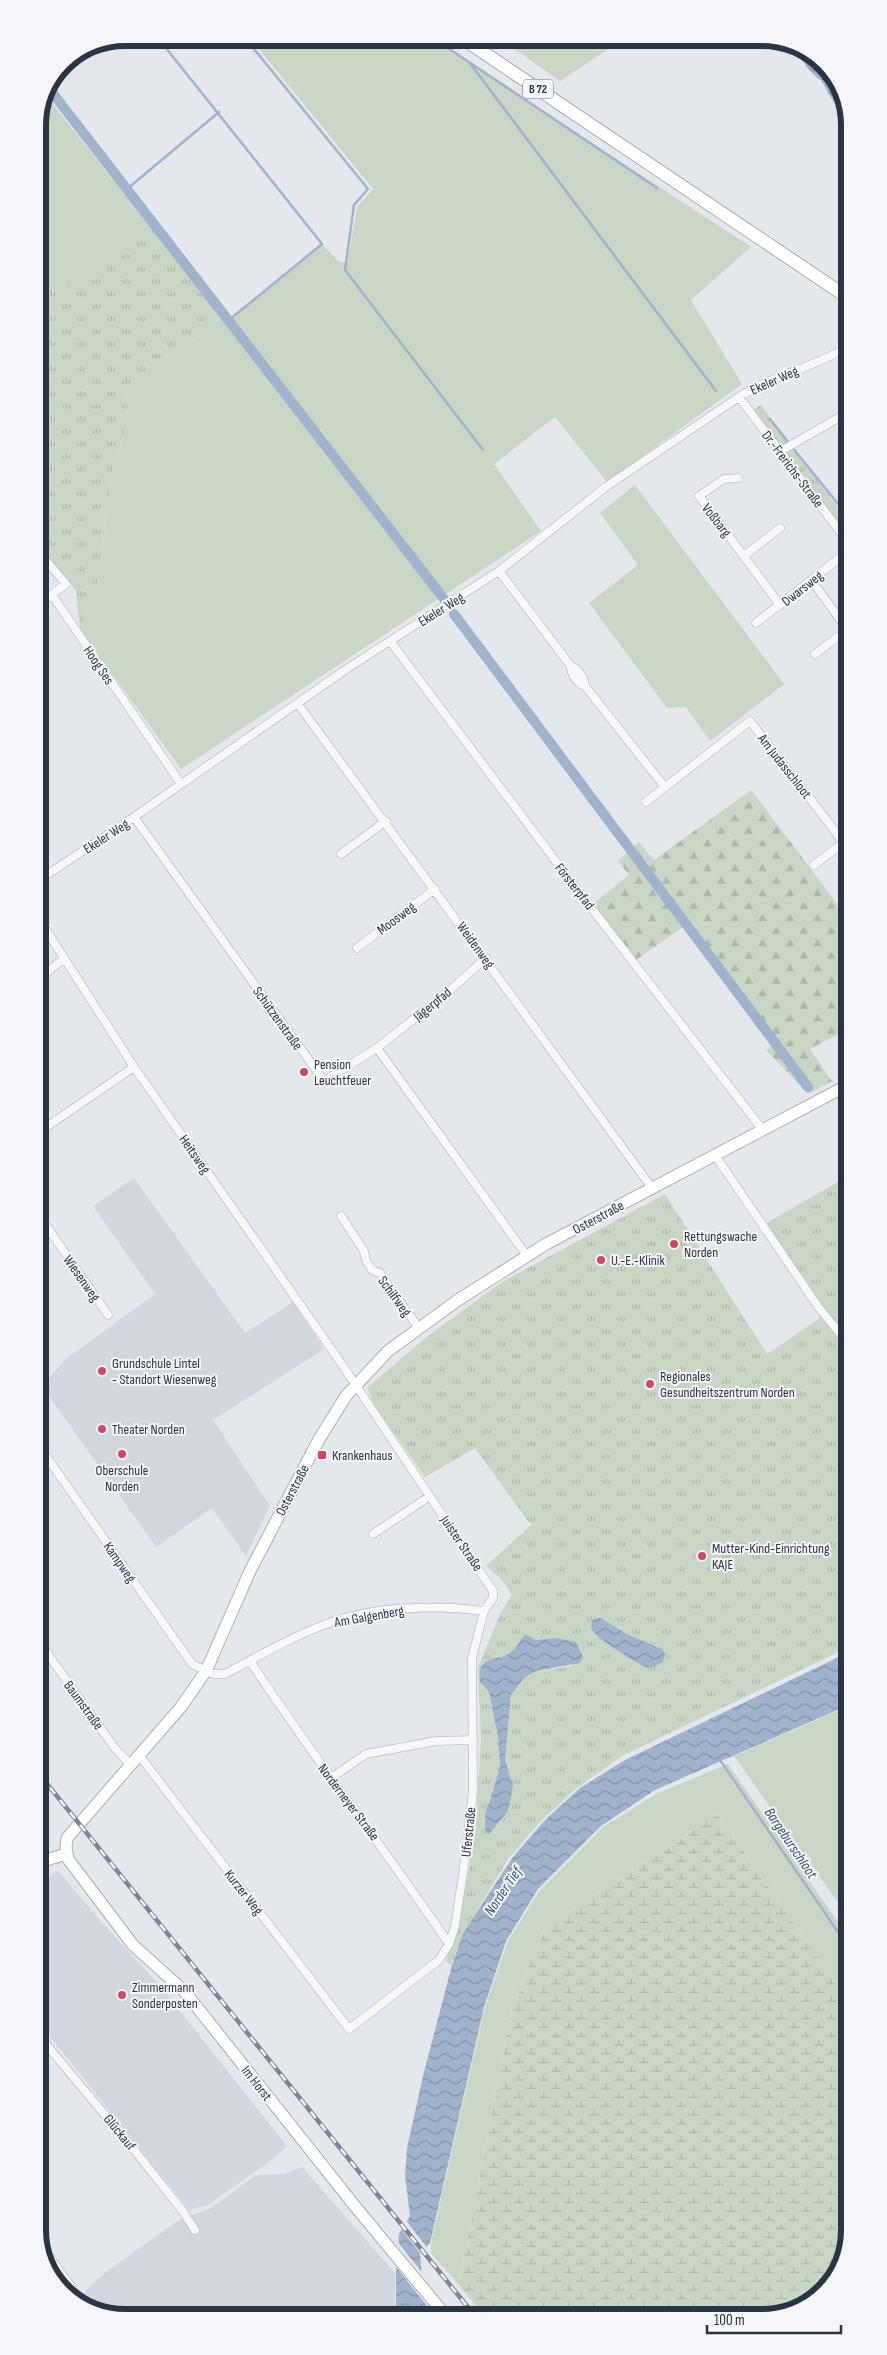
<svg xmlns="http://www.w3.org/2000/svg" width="887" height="2355" font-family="'Sofia Sans Condensed',sans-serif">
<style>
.built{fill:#d2d6de}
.grass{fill:#c9d6c5}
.forest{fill:url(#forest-firs)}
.wetland{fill:url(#wetland-marsh)}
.park{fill:url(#park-tufts);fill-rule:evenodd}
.water{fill:url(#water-waves)}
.pier{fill:#e4e7ec}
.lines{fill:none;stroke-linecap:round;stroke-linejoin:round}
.stream{stroke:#9fb4cc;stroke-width:2.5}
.canal{stroke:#9fb4cc;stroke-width:10}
.street-casing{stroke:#a9aeb7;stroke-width:9}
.secondary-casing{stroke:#a9aeb7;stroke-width:13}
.primary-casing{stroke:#a3abb8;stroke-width:14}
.street{stroke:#f7f8fa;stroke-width:8}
.secondary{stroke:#fff;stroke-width:11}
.primary{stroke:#fff;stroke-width:12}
.rail-casing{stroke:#7d8696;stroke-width:4.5}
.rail{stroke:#f4f6f9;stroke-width:2.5;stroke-dasharray:8;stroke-linecap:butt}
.poi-dot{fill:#d1495b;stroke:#f4f6f9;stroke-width:2}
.labels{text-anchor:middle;stroke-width:4;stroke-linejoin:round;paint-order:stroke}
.shield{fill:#f4f6f9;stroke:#676e7b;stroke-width:1}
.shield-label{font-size:12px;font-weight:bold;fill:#2b3445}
.street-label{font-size:14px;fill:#2b3445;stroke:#f4f6f9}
.poi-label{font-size:14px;fill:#2b3445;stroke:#f4f6f9;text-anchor:start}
.water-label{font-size:15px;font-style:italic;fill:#34527a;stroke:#f4f6f9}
.rim{fill:none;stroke:#2b3445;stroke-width:6}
</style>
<defs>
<pattern id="forest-firs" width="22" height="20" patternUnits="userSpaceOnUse" patternTransform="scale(1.25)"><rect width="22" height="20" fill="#c9d6c5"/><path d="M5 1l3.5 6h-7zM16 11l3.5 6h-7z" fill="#adb8ab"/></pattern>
<pattern id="wetland-marsh" width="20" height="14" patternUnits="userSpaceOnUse" patternTransform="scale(1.25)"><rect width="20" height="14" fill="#c9d6c5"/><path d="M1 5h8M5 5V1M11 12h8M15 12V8" fill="none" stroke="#adb8ab"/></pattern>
<pattern id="park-tufts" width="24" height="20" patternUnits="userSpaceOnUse" patternTransform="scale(1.25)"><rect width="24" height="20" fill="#c9d6c5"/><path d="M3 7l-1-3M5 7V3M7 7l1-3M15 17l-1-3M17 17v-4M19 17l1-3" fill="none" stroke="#adb8ab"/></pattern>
<pattern id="water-waves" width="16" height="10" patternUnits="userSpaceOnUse" patternTransform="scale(1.25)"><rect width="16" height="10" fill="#9fb4cc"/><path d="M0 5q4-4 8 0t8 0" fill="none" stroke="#8293a7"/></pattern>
</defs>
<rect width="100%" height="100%" fill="#e4e7ec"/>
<!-- built -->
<path class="built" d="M134 1178 245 1333 293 1302 324 1349 213 1420 270 1506 246 1556 212 1508 156 1547 42 1386 66 1359 155 1294 93 1206Z
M56 1871 59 1872 97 1917 160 1986 287 2146 273 2159 208 2205 189 2210 40 2024V1885Z
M302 2167 395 2273V2316L120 2317 92 2307 82 2294 106 2272 179 2220 211 2208 256 2175 284 2174Z"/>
<!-- grass -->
<path class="grass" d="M250 38H432L751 247 691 300 742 384 607 482 555 417 494 464 541 531 181 769 80 629 96 592 113 465 128 423 126 396 222 317 229 320 322 244 340 263 348 261 357 207 373 189Z
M499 38H625L560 81Z
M48 98 148 224 54 294 38 272V120Z
M635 485 784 684 710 741 686 707 667 708 589 603 638 565 600 513Z
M849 1706V1918L734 1756Z
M728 1764 849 1938V2001L717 1814 545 1928 512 2008 459 2285 431 2253V2243L485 2007 508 1941 540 1890 603 1827 658 1793Z"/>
<!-- forest -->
<path class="forest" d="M751 790 848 918V1029L810 1049 832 1081 808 1094 766 1050 776 1042 686 925 633 962 590 906 629 875 618 861 639 842 654 860Z"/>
<!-- wetland -->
<path class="wetland" d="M717 1814 849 2001V2230L837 2267 807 2299 784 2314 484 2316 459 2285 512 2008 545 1928Z"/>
<!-- park -->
<path class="park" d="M148 224 222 317 126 396 128 423 113 465 96 592 80 629 76 590 51 560 38 540V272L54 293Z
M761 405 847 520V537L753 410Z
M848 1176 849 1647 622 1756 577 1788 541 1821 509 1858 463 1933 451 1965 446 1962 459 1923 475 1837 481 1740 478 1668 500 1614 512 1595 501 1579 486 1566 531 1525 475 1448 425 1477 375 1406 367 1388 424 1339 502 1282 665 1194 767 1354 820 1318 767 1223ZM601 1618 627 1634 657 1646 665 1653 645 1667 640 1665 595 1634ZM525 1634 536 1640 557 1638 572 1666 536 1671 524 1678 511 1695 505 1759 513 1786 507 1813 496 1827 488 1803 500 1767 498 1737 489 1692 480 1682 506 1655 512 1652Z"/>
<!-- water -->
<path class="water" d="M791 47 815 56 846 103V124L821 80C810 75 801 56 791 47Z
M601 1618 627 1634 662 1649 665 1653 663 1662 652 1668 645 1667C635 1662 597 1639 592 1630 590 1626 592 1623 593 1619Z
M525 1634 536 1640 557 1638 576 1642 583 1657 580 1663 536 1671 524 1678 511 1695 505 1759 513 1786 510 1803 507 1813 489 1834 485 1832V1815L500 1767 498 1737 489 1692 480 1682C477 1654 496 1662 510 1653 516 1649 520 1640 525 1634Z
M849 1652V1705L655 1790 601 1826 538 1889 506 1941 484 2007 430 2243 420 2254 423 2287 429 2316H396V2273L399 2234 410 2216 405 2175 407 2148 423 2076 452 1965 463 1933 513 1857 545 1820 580 1788 625 1760Z"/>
<!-- pier -->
<path class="pier" d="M405 2219 428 2249 423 2257 400 2227Z
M396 2240 425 2276 431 2311 394 2264Z"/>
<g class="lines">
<!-- stream -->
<path class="stream" d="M158 38 322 244 229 320
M245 38 368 189 354 205 345 270 483 450
M433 38 657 188
M626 42 633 38
M469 62 716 391
M45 105 56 98
M127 189 219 112
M770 419 788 442
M792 447 847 515
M720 1760 849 1948"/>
<!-- canal -->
<path class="canal" d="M51 91 444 599
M454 614 808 1087"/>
<defs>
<path id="street" d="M739 397 847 541
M779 452 847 413
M738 478 724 479 699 496 780 605
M38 551 66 584 38 605
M745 555 780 528
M499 571 570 665C572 675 576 683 585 686L664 786
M812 581 847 629
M52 595 181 784
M756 623 847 552
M390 641 579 892 762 1129
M815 654 847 630
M570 665C579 670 584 676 585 686
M298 704 652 1188
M646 802 750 721 835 831 847 850
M134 817 324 1081 377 1048 527 1256
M341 854 386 821
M814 865 847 840
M39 880 134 817 348 668 499 571 607 486 739 397C773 375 813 368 847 347
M39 919 134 1067 339 1360 493 1591V1598L484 1611 472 1658 473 1790 466 1854 455 1926 449 1944 439 1960 349 2029 139 1755
M357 948 435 889
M39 979 63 959
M377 1048 448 992 486 958
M39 1132 134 1067
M715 1155 819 1308 848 1343
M39 1215 108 1315
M341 1216 364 1251 366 1260 372 1270 380 1273 418 1327
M39 1446 192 1664 213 1674H225C260 1655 295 1635 332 1622 375 1606 439 1605 484 1611
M373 1534 430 1496
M40 1643 114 1747 130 1764
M250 1661C313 1757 384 1848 449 1944
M331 1778 366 1754 436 1741 473 1740
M40 2037 135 2151 182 2210 195 2230
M41 2245 83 2303"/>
<path id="secondary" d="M40 1865 46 1860 66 1854
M446 2316 354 2205 185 1992 133 1945 68 1859 66 1848 67 1838 181 1707 206 1671 250 1571 318 1441 346 1396 388 1351 458 1300 546 1244 848 1085"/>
<path id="primary" d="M462 38 847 297"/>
</defs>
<!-- street casing -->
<use href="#street" class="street-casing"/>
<!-- secondary casing -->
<use href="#secondary" class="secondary-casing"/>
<!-- primary casing -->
<use href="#primary" class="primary-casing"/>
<!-- street -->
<use href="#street" class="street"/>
<!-- secondary -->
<use href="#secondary" class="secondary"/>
<!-- primary -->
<use href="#primary" class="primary"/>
<defs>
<path id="rail" d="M40 1775 475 2316
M825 2288 834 2276"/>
</defs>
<!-- rail casing -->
<use href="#rail" class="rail-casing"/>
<!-- rail -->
<use href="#rail" class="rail"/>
</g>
<!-- markers -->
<g class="poi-dot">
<circle cx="304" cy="1072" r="5"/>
<circle cx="674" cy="1244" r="5"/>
<circle cx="601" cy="1260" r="5"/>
<circle cx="102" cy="1371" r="5"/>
<circle cx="650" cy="1384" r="5"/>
<circle cx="102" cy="1429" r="5"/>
<circle cx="122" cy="1454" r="5"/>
<rect x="317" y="1450" width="10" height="10" rx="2.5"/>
<circle cx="702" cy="1556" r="5"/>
<circle cx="122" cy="1995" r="5"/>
</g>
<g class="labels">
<!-- shield labels -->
<rect class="shield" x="523" y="79.5" width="30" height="19" rx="4"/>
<g class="shield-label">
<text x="538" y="93">B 72</text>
</g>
<!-- street labels -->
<g class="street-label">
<text transform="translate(774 380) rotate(-24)" y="5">Ekeler Weg</text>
<text transform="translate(793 469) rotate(53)" y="5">Dr.-Frerichs-Straße</text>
<text transform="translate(717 520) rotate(52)" y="5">Voßbarg</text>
<text transform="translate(802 588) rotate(-38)" y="5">Dwarsweg</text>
<text transform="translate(441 609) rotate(-32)" y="5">Ekeler Weg</text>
<text transform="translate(99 665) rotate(56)" y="5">Hoog Ses</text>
<text transform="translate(785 766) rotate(52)" y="5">Am Judasschloot</text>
<text transform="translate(106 836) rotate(-33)" y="5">Ekeler Weg</text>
<text transform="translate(575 886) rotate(52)" y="5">Försterpfad</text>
<text transform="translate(396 918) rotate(-37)" y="5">Moosweg</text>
<text transform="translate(476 945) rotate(54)" y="5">Weidenweg</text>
<text transform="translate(432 1004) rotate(-39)" y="5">Jägerpfad</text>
<text transform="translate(278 1018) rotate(54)" y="5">Schützenstraße</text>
<text transform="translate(195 1154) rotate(55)" y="5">Heitsweg</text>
<text transform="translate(598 1217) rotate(-28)" y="5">Osterstraße</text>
<text transform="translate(82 1278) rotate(55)" y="5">Wiesenweg</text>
<text transform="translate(395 1296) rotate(54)" y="5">Schilfweg</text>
<text transform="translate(292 1490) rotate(-62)" y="5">Osterstraße</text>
<text transform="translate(462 1543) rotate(56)" y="5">Juister Straße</text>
<text transform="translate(120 1562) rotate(55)" y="5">Kampweg</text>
<text transform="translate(369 1616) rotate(-10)" y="5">Am Galgenberg</text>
<text transform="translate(84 1705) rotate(54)" y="5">Baumstraße</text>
<text transform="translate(349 1802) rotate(53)" y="5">Norderneyer Straße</text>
<text transform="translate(468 1832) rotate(-84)" y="5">Uferstraße</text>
<text transform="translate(244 1892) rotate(52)" y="5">Kurzer Weg</text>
<text transform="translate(257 2083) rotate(52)" y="5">Im Horst</text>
<text transform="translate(120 2132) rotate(51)" y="5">Glückauf</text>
</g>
<!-- poi labels -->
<g class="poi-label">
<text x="314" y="1069">Pension<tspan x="314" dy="16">Leuchtfeuer</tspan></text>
<text x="684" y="1241">Rettungswache<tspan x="684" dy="16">Norden</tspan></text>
<text x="611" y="1265">U.-E.-Klinik</text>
<text x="112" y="1368">Grundschule Lintel<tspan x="112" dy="16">- Standort Wiesenweg</tspan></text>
<text x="660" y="1381">Regionales<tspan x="660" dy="16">Gesundheitszentrum Norden</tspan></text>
<text x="112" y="1434">Theater Norden</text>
<text x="332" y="1460">Krankenhaus</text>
<text x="122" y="1475" text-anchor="middle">Oberschule<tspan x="122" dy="16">Norden</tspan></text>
<text x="712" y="1553">Mutter-Kind-Einrichtung<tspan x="712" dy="16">KAJE</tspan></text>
<text x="132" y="1992">Zimmermann<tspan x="132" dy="16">Sonderposten</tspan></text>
</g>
<!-- water labels -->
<g class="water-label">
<text transform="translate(791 1843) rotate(56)" y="5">Bargeburschloot</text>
<text transform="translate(503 1891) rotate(-56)" y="5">Norder Tief</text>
</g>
</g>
<!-- crop -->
<path d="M0 0H887V2355H0ZM125 46H762A79 79 0 0 1 841 125V2230A79 79 0 0 1 762 2309H125A79 79 0 0 1 46 2230V125A79 79 0 0 1 125 46Z" fill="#f4f6f9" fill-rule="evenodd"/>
<path class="rim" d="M125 46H762A79 79 0 0 1 841 125V2230A79 79 0 0 1 762 2309H125A79 79 0 0 1 46 2230V125A79 79 0 0 1 125 46Z"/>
<!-- scale -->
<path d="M707 2325v8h134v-8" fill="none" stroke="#2b3445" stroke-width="2.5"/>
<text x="714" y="2325" font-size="15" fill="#2b3445" stroke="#f4f6f9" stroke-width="4" paint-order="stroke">100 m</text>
</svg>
